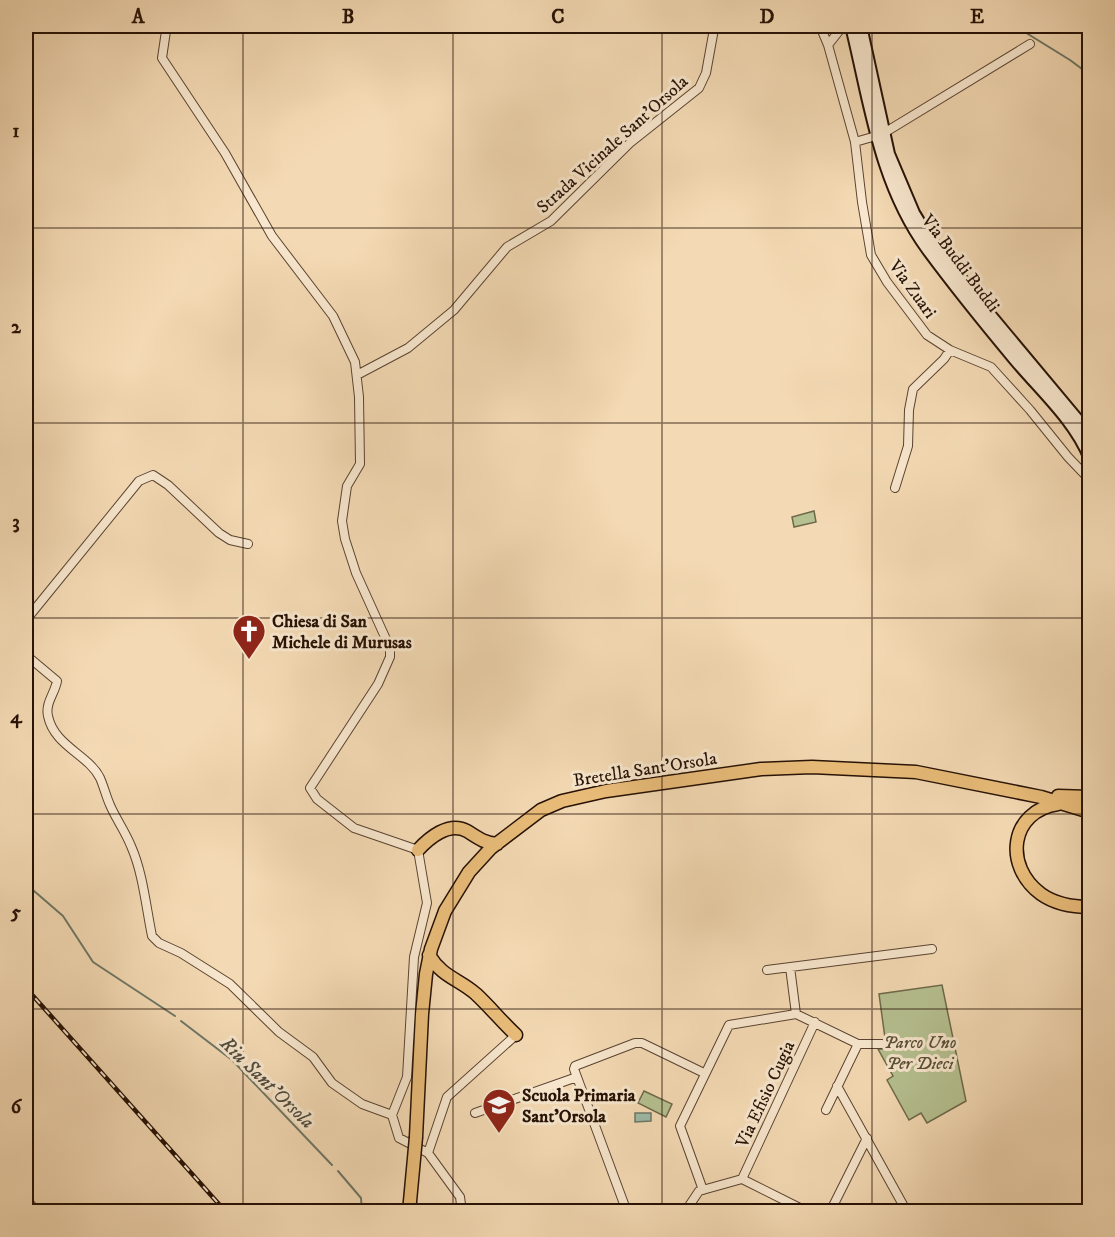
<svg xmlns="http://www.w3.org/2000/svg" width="1115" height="1237" font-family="'IM FELL DW Pica',serif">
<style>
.green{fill:#b6c191;stroke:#6e694b;stroke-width:1.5}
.water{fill:#9cbba9;stroke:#6d7767;stroke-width:1.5}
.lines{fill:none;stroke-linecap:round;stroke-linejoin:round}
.stream{stroke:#6d7767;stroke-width:2}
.street-casing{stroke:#5a4331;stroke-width:10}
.secondary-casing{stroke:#261105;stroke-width:14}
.primary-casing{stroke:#261105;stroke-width:15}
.street{stroke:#f8e7ce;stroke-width:8}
.secondary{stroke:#f8e7ce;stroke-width:10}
.primary{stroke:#eabd7a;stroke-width:12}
.rail-casing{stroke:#261105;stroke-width:4.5}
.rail{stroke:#f8e7ce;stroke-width:2;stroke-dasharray:7;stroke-linecap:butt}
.primary-bridge-casing{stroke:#261105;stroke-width:15;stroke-linecap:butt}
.primary-bridge{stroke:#eabd7a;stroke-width:12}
.grid{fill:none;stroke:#261105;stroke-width:1.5;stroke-opacity:0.55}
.labels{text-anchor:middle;stroke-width:6;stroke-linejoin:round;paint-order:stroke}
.street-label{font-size:18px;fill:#261105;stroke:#f8e7ce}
.poi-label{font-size:18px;font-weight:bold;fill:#261105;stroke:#f8e7ce;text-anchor:start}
.park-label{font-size:18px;font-style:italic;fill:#584f36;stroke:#f8e7ce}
.water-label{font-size:20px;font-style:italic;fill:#4f4c3e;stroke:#f8e7ce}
.neatline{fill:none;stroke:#261105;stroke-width:2}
.grid-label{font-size:20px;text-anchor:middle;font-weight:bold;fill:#261105}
</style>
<rect width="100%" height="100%" fill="#f4dab4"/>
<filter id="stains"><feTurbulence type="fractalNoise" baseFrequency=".00333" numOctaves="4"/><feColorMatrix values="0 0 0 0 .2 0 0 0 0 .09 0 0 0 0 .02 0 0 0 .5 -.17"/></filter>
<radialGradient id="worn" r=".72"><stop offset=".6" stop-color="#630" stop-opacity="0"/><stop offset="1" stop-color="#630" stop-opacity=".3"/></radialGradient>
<!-- green -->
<path class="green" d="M814 511 816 522 794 527 792 517Z
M942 985 966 1101 927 1123 921 1113 909 1120 887 1080 893 1076 878 1049H884L885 1038 879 994Z
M644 1091 672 1104 666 1117 638 1103Z"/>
<!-- water -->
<path class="water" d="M635 1113H651V1121L635 1122Z"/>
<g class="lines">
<!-- stream -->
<path class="stream" d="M1015 26 1070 60 1090 75
M26 884 63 916 93 962 175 1016
M181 1021 232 1060 332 1165
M338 1171 361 1198 362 1212"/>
<defs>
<path id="street" d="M158 26 166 31 162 58 225 153 272 236 333 316 355 362 359 397 360 464 347 486 342 521 345 539 356 573 390 648V657L378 684 310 788 317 799 354 828 418 850 427 903 414 957 407 1077 392 1115
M820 26 828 45 843 26
M828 45 855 142 862 202 871 255 887 282 927 335 950 350 991 367 1030 410 1068 457 1090 480
M884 133 1030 44
M855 142 876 136
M357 375 408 348 454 310 507 247 551 221 631 142 699 88 706 73 714 29 717 26
M895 488 908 446 909 410 913 389 944 359 950 350
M26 620 139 481 153 475 168 485 219 533 230 540 248 544
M26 655 57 681C55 693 45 703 48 716 54 746 89 755 100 778 104 787 106 796 110 805 116 819 125 831 131 846 143 873 146 907 152 936L159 943 181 953 230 984 279 1032 313 1057 332 1083 362 1104 392 1115 399 1138 428 1153 460 1197 462 1212
M790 967 796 1014
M767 970 932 949
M837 1086 907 1212
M826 1110 858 1044
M475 1113 577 1077
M428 1153 447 1097 516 1035
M742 1179 815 1022
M742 1179 808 1212
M703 1190 680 1126 729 1025 796 1014 858 1044H882
M26 1199 37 1212
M627 1212 574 1069 575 1066 635 1043H642L704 1073
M685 1212 699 1191 742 1179
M830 1212 867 1138"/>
<path id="secondary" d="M851 26C870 103 879 183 927 249 955 287 985 324 1015 360 1041 391 1075 421 1090 459
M861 26 889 154 914 213 928 236 982 305 1083 426 1090 436"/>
<path id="primary" d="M1058 796 1090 797
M1058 804C1010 811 1003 866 1041 894 1055 904 1073 907 1090 907
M418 850C429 838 449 821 467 831 478 838 484 843 497 844
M429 955C442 977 459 979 476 994 490 1007 502 1022 516 1035
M416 1137 422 1014 426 974 431 949 445 911 469 872 491 848 541 810 562 801 606 791 761 769 812 767 916 772 1041 797 1090 812"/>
</defs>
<!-- street casing -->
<use href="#street" class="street-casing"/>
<!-- secondary casing -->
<use href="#secondary" class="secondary-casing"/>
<!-- primary casing -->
<use href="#primary" class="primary-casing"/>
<!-- street -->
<use href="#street" class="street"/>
<!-- secondary -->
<use href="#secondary" class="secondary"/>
<!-- primary -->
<use href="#primary" class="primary"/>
<defs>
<path id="rail" d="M26 988 226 1212"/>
</defs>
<!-- rail casing -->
<use href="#rail" class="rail-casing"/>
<!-- rail -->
<use href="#rail" class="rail"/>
<defs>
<path id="primary-bridge" d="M409 1212 416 1137"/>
</defs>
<!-- primary-bridge casing -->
<use href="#primary-bridge" class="primary-bridge-casing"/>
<!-- primary-bridge -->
<use href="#primary-bridge" class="primary-bridge"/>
</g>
<!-- grid -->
<path class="grid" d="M243 26V1212M453 26V1212M662 26V1212M872 26V1212M26 228H1090M26 423H1090M26 618H1090M26 814H1090M26 1009H1090"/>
<!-- icons -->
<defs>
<symbol id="church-pin" viewBox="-11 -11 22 30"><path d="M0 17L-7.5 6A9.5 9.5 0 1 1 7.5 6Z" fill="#8f2418" stroke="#f8e7ce"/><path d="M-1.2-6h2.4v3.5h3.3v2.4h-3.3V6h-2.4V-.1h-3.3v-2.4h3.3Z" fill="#fff"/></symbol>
<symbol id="school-pin" viewBox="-11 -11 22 30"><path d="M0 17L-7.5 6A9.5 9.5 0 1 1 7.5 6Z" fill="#8f2418" stroke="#f8e7ce"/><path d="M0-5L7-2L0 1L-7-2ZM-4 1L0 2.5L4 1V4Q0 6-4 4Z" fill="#fff"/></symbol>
</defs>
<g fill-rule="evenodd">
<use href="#church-pin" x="230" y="612" width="38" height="52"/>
<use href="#school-pin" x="480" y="1086" width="38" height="52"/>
</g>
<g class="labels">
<!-- street labels -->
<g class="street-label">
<text transform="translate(612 144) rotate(-42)" y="6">Strada Vicinale Sant'Orsola</text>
<text transform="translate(961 263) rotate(53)" y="6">Via Buddi Buddi</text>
<text transform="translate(913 289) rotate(54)" y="6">Via Zuari</text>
<text transform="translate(645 769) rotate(-9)" y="6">Bretella Sant'Orsola</text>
<text transform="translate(765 1094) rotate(-65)" y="6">Via Efisio Cugia</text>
</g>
<!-- poi labels -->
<g class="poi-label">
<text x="272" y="627">Chiesa di San<tspan x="272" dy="21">Michele di Murusas</tspan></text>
<text x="522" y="1101">Scuola Primaria<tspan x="522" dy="21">Sant'Orsola</tspan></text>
</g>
<!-- park labels -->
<g class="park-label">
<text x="920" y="1048">Parco Uno<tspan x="920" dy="21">Per Dieci</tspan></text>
</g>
<!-- water labels -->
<g class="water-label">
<text transform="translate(268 1082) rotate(44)" y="7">Riu Sant'Orsola</text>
</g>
</g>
<!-- margin -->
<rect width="1115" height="1237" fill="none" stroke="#f4dab4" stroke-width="66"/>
<rect x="33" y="33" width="1049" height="1171" class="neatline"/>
<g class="grid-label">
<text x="138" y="23">A</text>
<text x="348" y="23">B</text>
<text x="558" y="23">C</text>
<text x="767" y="23">D</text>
<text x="977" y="23">E</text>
<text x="16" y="137">1</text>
<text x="16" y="333">2</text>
<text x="16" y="528">3</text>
<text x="16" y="723">4</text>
<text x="16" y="918">5</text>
<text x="16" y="1113">6</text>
</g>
<rect width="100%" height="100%" filter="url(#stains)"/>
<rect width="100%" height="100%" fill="url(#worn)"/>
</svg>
